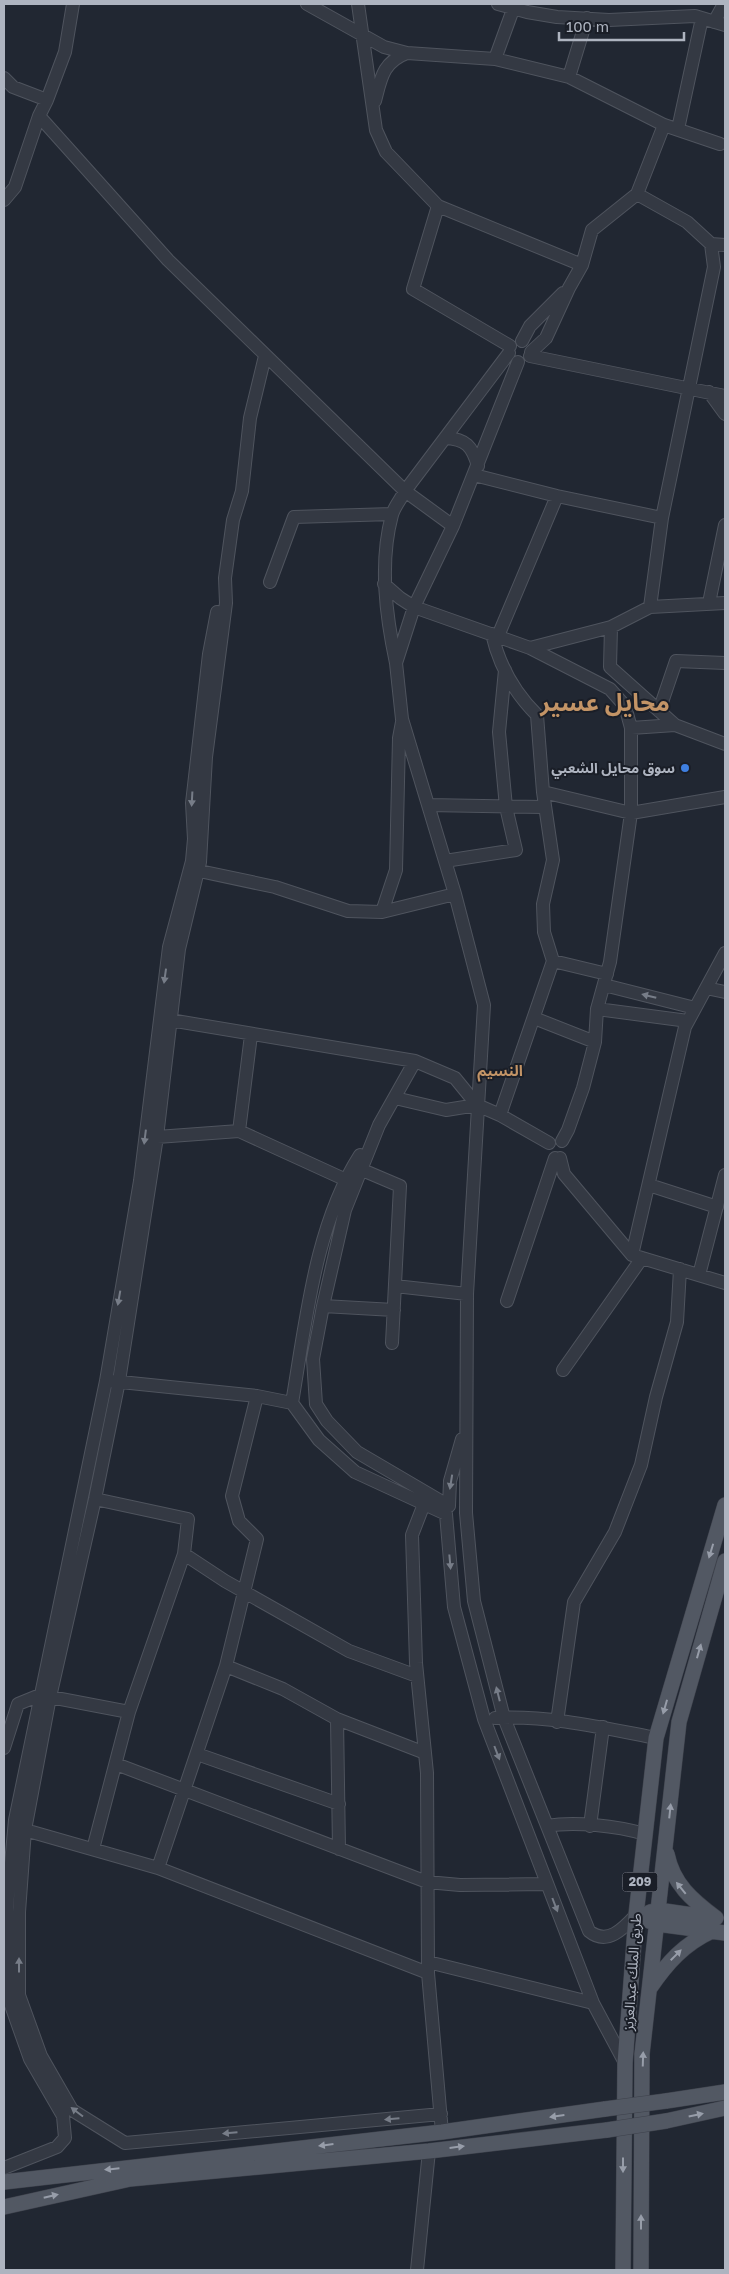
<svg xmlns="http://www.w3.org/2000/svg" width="729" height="2274" font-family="'Golos Text','Noto Sans Arabic',sans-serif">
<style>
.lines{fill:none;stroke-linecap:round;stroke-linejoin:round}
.minor-casing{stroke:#4f545e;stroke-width:14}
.major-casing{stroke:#3e424c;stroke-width:16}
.minor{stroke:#343943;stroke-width:12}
.major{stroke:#525863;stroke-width:15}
.major-bridge-casing{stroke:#3e424c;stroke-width:16;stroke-linecap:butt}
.major-bridge{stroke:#525863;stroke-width:15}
.oneway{fill:#777d88}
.oneway2{fill:#979da9}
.shop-dot{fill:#3f7fe0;stroke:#1a1e27;stroke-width:2}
.labels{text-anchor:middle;stroke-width:4;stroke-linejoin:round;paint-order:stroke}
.shield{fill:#1a1e27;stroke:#828792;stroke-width:1}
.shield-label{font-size:12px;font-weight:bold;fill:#aeb4c0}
.poi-label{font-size:14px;font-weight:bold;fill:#aeb4c0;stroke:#1a1e27;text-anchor:end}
.street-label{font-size:14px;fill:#aeb4c0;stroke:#1a1e27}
.neighbourhood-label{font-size:15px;font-weight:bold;fill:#c39466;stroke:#1a1e27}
.town-label{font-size:24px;font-weight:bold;fill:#c39466;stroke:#1a1e27}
</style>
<rect width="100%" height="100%" fill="#212732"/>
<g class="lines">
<defs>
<path id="minor" d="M307 4 384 47 407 53 495 59 569 77 664 125 720 144
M358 4 376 130 386 152 438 206 582 265
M498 4 527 12 557 17 609 20 695 16 725 25
M714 22 724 4
M495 59 515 4
M569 77 587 18
M4 78 13 87 47 100
M375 101C381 78 383 62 407 53
M39 116 168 260 405 491 509 353
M678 129 702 18
M4 200 15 187 39 116 47 100 65 52 73 4
M438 206 413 289 510 346
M711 244 725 245
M522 341 530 326 563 293
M531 352 546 338 569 288 582 265 592 230 637 194 664 125
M265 356 250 418 242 491 233 520 225 578 226 603 206 757 200 862 179 949 157 1137 119 1381 95 1499 50 1697 25 1830 19 1912V1995L41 2056 72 2110 125 2143 441 2114
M530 356 725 396
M518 362 453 526 414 607 396 663 402 719 455 894 484 1005 467 1294 466 1513 474 1601 504 1718 589 1931C607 1946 623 1929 636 1915
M709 392 725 414
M445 438C466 439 472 446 478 466
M474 475 557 496 662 518
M270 582 294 517 392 514
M384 584 400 598 414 607 530 648
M709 603 725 525
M650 607 725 603
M611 627 610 667 675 725
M492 634C499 665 515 693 537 715L543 792 631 813 725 797
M498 636 557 496
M396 663C386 616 379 563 392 515 394 507 401 499 405 491L453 526
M659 711 676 661 725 663
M631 728 675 725 725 744
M543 792 553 860 543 904 544 932 553 961
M428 805 543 807
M445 861 516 850 506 807 499 732 505 670
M190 869 275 887 348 911 382 912 455 894
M382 912 396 870 399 738 402 722
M604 985 695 1008
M706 988 725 992
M597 1009 688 1021
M534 1018 595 1042
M170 1020 415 1061 455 1078 477 1105 500 1115 549 1143
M251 1035 239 1131 344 1179
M415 1061 379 1125 345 1210 323 1306 313 1359 316 1404 327 1421 357 1452 449 1506 450 1481 462 1439
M395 1098 446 1110 477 1105
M500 1115 553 961 607 974
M157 1137 239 1131
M562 1141 568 1130 583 1088 595 1042 597 1009 610 962 631 813V728L625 706 610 689 530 648 611 627 650 607 662 518 714 267 711 244 687 222 637 194
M560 1158 564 1174 632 1255 725 1283
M360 1169 400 1186 392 1343
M649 1185 717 1207
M632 1255 685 1027 725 953
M699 1275 725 1175
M395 1286 467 1294
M507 1301 555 1158
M323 1306 394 1310
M563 1370 642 1258
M111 1381 257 1396 292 1403C306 1321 315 1225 360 1155
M292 1403 319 1440 355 1472 446 1514 454 1607 484 1719 593 2003 625 2063
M424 1504 412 1535 416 1663 427 1773 428 1973 442 2132
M184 1554 225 1581 349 1651 417 1676
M226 1666 283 1689 337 1719 425 1753
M495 1718C549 1715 604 1728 656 1738
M337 1719 339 1849
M557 1722 574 1602 615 1532 641 1465 656 1397 677 1322 680 1269
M4 1748 18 1704 40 1695 129 1712
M197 1754 339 1804
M116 1764 427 1882 460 1885 547 1884
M547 1826C575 1821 617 1826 645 1834
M590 1826 603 1727
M25 1830 158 1868 428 1973
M93 1849 129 1712 184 1554 188 1519 95 1499
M158 1868 226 1666 257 1539 239 1521 232 1496 257 1396
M428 1962 593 2003
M4 2168 57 2147 65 2138 63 2116 30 2059 7 1994V1907L15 1820 106 1381 140 1181 169 947 192 861 194 839 192 803 209 654 217 612
M417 2270 429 2151"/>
<path id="major" d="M667 1854C673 1884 692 1900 716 1918
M650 1912 658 1910 713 1918
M649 1921 657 1924 725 1933
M650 1988C667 1963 684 1944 712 1931
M666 2101 725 2092
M666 2121 725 2108
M4 2182 442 2132 605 2109
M4 2207 130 2179 429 2151 607 2130
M623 2270 625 2063 636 1915 656 1738 725 1505
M641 2270 642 2054 679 1722 725 1561"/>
</defs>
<!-- minor casing -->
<use href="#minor" class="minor-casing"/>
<!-- major casing -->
<use href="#major" class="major-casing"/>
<!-- minor -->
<use href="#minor" class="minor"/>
<!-- major -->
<use href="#major" class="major"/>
<defs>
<path id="major-bridge" d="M605 2109 666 2101
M607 2130 666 2121"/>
</defs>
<!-- major-bridge casing -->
<use href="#major-bridge" class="major-bridge-casing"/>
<!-- major-bridge -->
<use href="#major-bridge" class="major-bridge"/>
</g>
<!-- one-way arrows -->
<defs><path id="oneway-solid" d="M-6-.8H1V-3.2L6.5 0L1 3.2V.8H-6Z" transform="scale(1.25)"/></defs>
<g class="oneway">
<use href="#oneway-solid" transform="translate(192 799) rotate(93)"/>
<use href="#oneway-solid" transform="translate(165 976) rotate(98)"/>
<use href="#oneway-solid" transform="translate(649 996) rotate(-166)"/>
<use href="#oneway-solid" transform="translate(145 1137) rotate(97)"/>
<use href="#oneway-solid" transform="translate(119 1298) rotate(100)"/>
<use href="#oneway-solid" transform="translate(451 1482) rotate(99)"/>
<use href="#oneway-solid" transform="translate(450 1562) rotate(85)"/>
<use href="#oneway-solid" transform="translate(498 1694) rotate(-104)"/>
<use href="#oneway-solid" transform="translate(497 1753) rotate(69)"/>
<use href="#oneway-solid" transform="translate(555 1905) rotate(69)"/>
<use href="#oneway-solid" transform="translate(19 1965) rotate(-90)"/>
<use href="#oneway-solid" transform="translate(77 2112) rotate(-143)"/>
<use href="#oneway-solid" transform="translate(392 2119) rotate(175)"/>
<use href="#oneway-solid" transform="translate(230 2133) rotate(175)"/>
</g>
<g class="oneway2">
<use href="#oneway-solid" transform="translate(711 1551) rotate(107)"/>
<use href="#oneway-solid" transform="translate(699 1651) rotate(-74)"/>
<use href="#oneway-solid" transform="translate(665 1707) rotate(106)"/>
<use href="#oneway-solid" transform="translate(670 1811) rotate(-84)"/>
<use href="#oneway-solid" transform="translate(681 1888) rotate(-129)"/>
<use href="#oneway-solid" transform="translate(676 1955) rotate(-45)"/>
<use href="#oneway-solid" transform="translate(643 2059) rotate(-88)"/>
<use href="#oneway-solid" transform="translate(696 2115) rotate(-12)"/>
<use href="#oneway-solid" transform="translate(557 2116) rotate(172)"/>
<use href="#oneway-solid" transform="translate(326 2145) rotate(173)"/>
<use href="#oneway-solid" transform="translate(457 2147) rotate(-7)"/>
<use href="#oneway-solid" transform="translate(623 2165) rotate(90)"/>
<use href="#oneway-solid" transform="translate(112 2169) rotate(174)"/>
<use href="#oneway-solid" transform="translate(51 2196) rotate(-13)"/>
<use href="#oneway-solid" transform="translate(641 2222) rotate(-90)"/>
</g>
<!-- markers -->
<circle class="shop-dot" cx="685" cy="768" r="5"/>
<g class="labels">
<!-- shield labels -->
<rect class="shield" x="622.5" y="1872.5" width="35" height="19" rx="4"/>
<g class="shield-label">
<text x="640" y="1886">209</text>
</g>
<!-- poi labels -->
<g class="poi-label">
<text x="675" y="773">سوق محايل الشعبي</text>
</g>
<!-- street labels -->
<g class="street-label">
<text transform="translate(632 1972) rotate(-86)" y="5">طريق الملك عبدالعزيز</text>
</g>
<!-- neighbourhood labels -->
<g class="neighbourhood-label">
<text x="500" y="1076">النسيم</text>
</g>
<!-- town labels -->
<g class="town-label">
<text x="605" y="711">محايل عسير</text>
</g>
</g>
<!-- border -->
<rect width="729" height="2274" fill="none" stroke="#aeb4c0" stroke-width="10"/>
<!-- scale -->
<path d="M559 32v8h125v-8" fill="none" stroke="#aeb4c0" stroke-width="2.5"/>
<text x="566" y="32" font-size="15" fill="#aeb4c0" stroke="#1a1e27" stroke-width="4" paint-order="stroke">100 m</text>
</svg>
